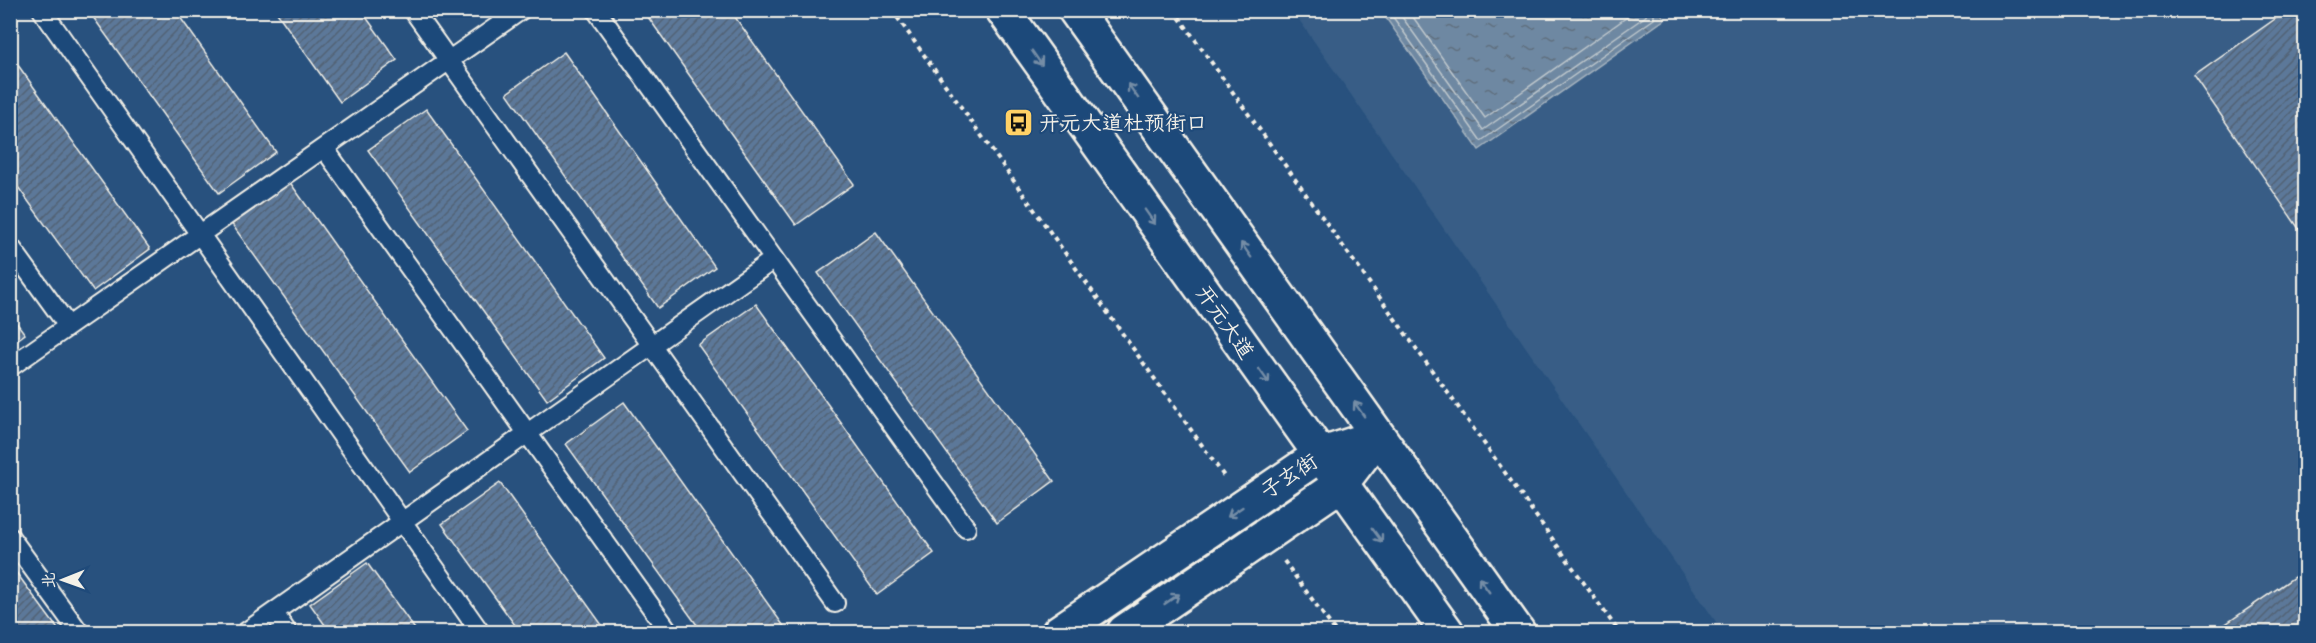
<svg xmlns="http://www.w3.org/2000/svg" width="2316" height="643" font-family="'Gochi Hand','LXGW WenKai TC',sans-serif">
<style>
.built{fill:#375d86}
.water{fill:url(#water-ripples);stroke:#a4b2be;stroke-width:1.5}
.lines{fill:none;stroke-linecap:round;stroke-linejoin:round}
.shore{stroke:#bec7cc;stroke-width:1.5}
.building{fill:url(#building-hatch);stroke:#f4f1e8;stroke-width:1.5}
.lane-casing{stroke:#f4f1e8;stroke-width:22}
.street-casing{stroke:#f4f1e8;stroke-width:38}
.primary-casing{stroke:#f4f1e8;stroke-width:38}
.path{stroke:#f4f1e8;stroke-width:4;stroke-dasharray:4.5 4.5;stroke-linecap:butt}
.lane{stroke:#1f4a7a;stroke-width:18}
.street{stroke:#1f4a7a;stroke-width:33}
.primary{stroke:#1f4a7a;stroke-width:33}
.oneway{stroke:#748da6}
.labels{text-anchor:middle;stroke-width:4.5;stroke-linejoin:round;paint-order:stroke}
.poi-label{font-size:21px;fill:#f4f1e8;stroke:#1f4a7a;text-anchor:start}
.street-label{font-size:21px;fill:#f4f1e8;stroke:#1f4a7a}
</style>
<defs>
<pattern id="water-ripples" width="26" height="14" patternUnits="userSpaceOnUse" patternTransform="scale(1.5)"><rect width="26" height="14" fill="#6e88a2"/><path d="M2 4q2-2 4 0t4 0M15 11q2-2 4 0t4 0" fill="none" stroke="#5f6e7d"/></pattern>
<pattern id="building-hatch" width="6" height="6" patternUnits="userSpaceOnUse" patternTransform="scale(1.5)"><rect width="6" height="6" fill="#5b7899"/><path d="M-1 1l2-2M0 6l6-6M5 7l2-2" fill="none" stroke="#536274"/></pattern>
</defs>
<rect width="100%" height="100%" fill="#28517e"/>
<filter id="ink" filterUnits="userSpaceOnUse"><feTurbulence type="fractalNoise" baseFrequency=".0167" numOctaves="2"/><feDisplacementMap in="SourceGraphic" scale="12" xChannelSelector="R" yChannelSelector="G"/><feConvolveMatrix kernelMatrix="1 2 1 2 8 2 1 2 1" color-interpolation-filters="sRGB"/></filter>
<g filter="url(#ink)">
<!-- built -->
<path class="built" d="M1293 11H2305V632H1723Z"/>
<!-- water -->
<path class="water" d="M1659 11 1665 19 1479 150 1381 11Z"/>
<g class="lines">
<!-- shore -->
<path class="shore" d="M1388 10 1481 141 1654 19V10
M1397 10 1483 130 1646 16 1647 10
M1408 10 1485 118 1637 10"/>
</g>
<!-- building -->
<path class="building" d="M88 10H175L276 152 219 193Z
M275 10H361L397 60 340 102Z
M643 10H730L854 184 796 225Z
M2288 10H2306V239L2194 76Z
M564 52 715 267 658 308 507 93Z
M10 54 150 249 93 291 10 176Z
M426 109 604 358 547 400 368 150Z
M289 181 467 431 410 472 231 223Z
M876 232 1054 481 997 523 818 273Z
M756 304 934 553 877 595 698 345Z
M10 314 25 334 10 345Z
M624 402 788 632H702L566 444Z
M500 483 607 632H520L442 524Z
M367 563 417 632H330L310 604Z
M10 564 60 632H10Z
M2306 569V632H2214Z"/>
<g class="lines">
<defs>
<path id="lane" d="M42 10 480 632
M413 10 835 603
M596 10 966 528
M324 148 669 632
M10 246 68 326
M10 367 521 10
M10 537 79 632
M274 613 287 632
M246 632 774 259"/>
<path id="street" d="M1059 632 1320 455 1378 436
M1124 632 1341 484 1378 436"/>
<path id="primary" d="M1003 10 1447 632
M1075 10 1518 632"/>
</defs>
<!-- lane casing -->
<use href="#lane" class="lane-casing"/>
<!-- street casing -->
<use href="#street" class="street-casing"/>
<!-- primary casing -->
<use href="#primary" class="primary-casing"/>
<!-- path -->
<path class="path" d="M892 10 1226 479
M1174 10 1619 632
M1284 561 1336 632"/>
<!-- lane -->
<use href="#lane" class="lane"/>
<!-- street -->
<use href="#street" class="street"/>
<!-- primary -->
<use href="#primary" class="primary"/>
</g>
<!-- one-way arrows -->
<defs><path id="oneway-shaft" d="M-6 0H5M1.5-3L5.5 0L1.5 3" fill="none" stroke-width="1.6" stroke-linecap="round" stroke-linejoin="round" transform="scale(1.5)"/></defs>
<g class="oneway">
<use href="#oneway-shaft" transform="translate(1037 58) rotate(55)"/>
<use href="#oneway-shaft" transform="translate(1133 91) rotate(-125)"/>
<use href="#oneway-shaft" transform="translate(1150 217) rotate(55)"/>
<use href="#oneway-shaft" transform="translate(1246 250) rotate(-125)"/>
<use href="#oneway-shaft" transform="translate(1264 376) rotate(55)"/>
<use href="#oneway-shaft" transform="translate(1359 409) rotate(-125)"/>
<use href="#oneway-shaft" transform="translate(1235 512) rotate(146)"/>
<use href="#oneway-shaft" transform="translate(1377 535) rotate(54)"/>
<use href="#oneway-shaft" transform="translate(1484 585) rotate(-126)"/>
<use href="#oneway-shaft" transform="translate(1172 599) rotate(-34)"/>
</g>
</g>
<!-- icons -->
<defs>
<symbol id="bus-square" viewBox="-11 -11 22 22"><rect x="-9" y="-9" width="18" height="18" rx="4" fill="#ffd166" stroke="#1f4a7a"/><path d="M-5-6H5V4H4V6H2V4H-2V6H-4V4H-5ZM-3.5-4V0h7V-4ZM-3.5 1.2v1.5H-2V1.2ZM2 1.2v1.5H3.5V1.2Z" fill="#111"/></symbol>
</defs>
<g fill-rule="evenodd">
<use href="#bus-square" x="1002" y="106" width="33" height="33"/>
</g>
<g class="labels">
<!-- poi labels -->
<g class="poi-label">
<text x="1039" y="130">开元大道杜预街口</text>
</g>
<!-- street labels -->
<g class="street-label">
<text transform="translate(1225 322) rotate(55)" y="7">开元大道</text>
<text transform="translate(1289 476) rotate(-33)" y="7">子玄街</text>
</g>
</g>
<!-- margin -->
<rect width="2316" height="643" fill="none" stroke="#1f4a7a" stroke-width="36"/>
<rect x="18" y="18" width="2280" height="607" fill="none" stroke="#f4f1e8" stroke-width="2" filter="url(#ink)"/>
<!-- north arrow -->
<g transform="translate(63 580) rotate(269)" stroke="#1f4a7a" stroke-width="4.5" paint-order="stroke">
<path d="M0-4.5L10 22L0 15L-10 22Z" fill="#f4f1e8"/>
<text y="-9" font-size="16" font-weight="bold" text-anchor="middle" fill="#f4f1e8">北</text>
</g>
</svg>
